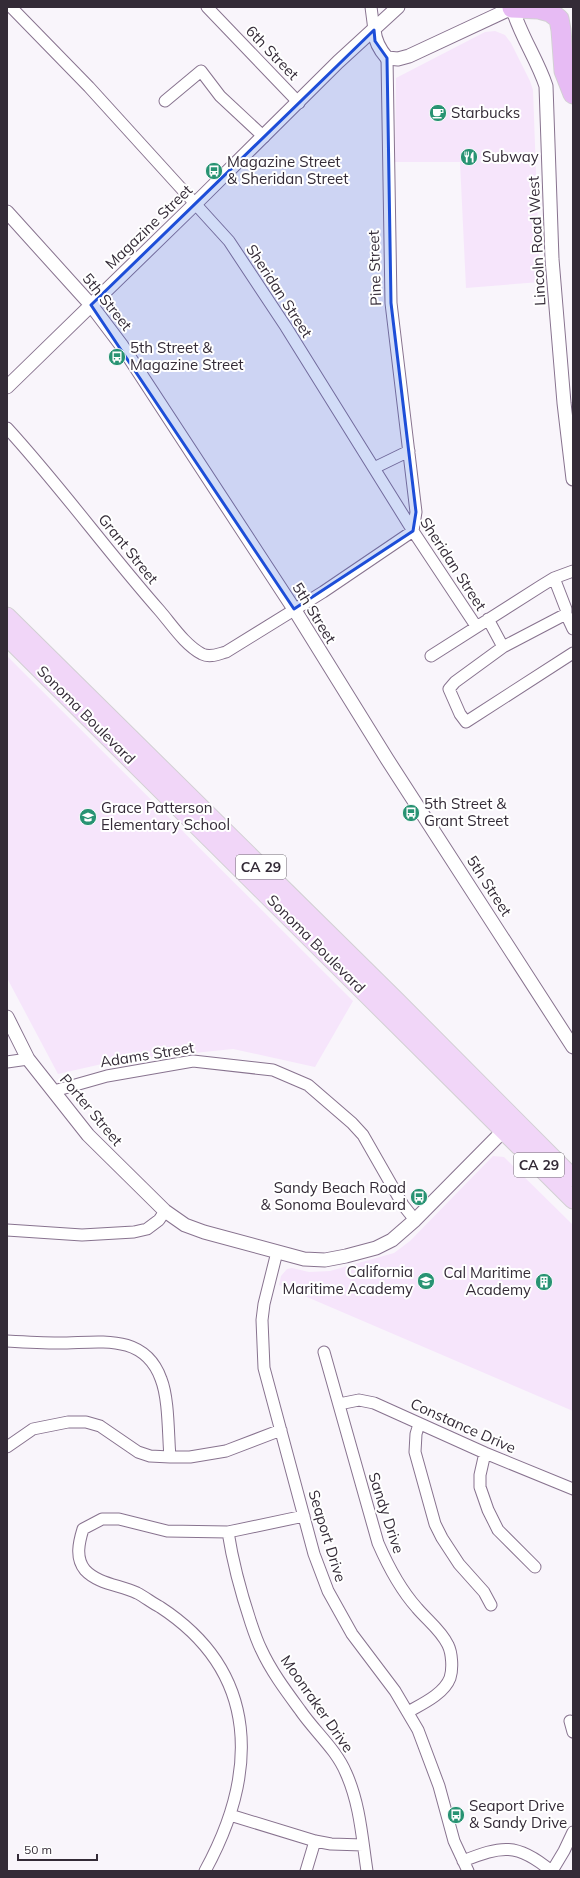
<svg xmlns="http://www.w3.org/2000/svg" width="580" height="1878" font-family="Mulish,sans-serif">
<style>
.built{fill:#f6e5fb}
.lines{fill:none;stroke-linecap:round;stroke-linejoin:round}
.minor-casing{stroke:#88738f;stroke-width:13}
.tertiary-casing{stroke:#88738f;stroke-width:15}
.primary-casing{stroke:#d2d0d3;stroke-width:19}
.motorway-casing{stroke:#d2d0d3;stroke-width:21}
.minor{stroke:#fff;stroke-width:11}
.tertiary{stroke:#fff;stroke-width:13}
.primary{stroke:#f1d6f8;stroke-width:17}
.motorway{stroke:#e7bbf4;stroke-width:19}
.marked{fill:#1d4ed8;fill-opacity:0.2;stroke:#1d4ed8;stroke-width:3;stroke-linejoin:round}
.labels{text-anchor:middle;stroke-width:4;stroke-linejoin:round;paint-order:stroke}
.shield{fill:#fff;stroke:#716b73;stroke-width:1}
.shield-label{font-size:14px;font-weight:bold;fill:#342b37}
.street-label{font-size:15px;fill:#342b37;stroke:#fff}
.poi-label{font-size:15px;fill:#342b37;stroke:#fff;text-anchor:start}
</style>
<rect width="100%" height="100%" fill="#f9f5fb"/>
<!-- built -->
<path class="built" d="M495 31 505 35 511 43 530 81 533 90 540 282 466 288 460 162H395L396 78 485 32Z
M7 656 353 1001 315 1067 233 1049 115 1061 58 1074 7 978Z
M493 1156 504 1157 573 1225V1411L279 1285 281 1276 287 1269 292 1268 309 1272 330 1271 394 1253 410 1241Z"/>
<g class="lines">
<defs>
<path id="minor" d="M11 7 89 87 229 241 286 327 413 531 476 626
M207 7 299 103
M371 7 374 30
M165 101 201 71 220 96 264 137
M7 428C61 487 107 551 160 611 172 625 185 645 202 654 210 658 218 654 226 652L323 592 413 531 416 512 391 303 387 58
M374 468 409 451
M554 578 566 609V614L573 629
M566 614 503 647 455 682 449 689 460 714 466 722 573 653
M488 619 503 647
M431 656 541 586 554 578 573 571
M7 1062 28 1059
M54 1091 107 1076 193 1061 273 1070 308 1085 352 1123 363 1135 403 1205 415 1220
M7 1230 82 1235 134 1232 147 1229 159 1220 165 1211
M277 1252 264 1304 262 1320 264 1368 314 1554 328 1591 352 1634 395 1691 418 1730 439 1786 454 1841 468 1871
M7 1341C24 1342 42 1343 59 1343 98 1343 144 1332 161 1379 169 1399 168 1435 170 1457L150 1456 138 1452 100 1426 86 1422H68L33 1429 7 1447
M324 1352 378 1543C388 1566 400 1589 417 1608 427 1620 441 1630 448 1645 452 1653 453 1669 450 1678 444 1694 422 1704 408 1712
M339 1404 359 1400 374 1403 485 1453 573 1489
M419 1424 416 1434 415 1452 435 1524 442 1538 459 1564 484 1592 491 1605
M485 1453 480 1475V1487L488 1510 498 1530 535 1567
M170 1457H190L226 1451 281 1430
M228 1532C233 1564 241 1593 251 1623 254 1632 257 1641 261 1649 271 1671 286 1691 300 1710 315 1732 336 1749 346 1773 360 1804 362 1838 367 1871
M570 1721 573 1732
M230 1815 315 1841 331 1844 363 1845
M463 1861C501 1846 517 1842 551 1871
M205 1871C258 1774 261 1673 160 1607 152 1603 145 1597 137 1593 120 1585 98 1584 85 1570 75 1558 79 1542 83 1529L102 1519H119L167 1531 228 1532 304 1516
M306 1871 315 1841
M552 1871 564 1851 573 1832"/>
<path id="tertiary" d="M512 7C520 35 537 59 546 86L552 259 564 403 573 479
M374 30C375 41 379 49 387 58L398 59 409 56 512 8
M7 212 91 305 122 346 294 609 387 759 573 1047
M7 387 196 203 338 62 398 7
M7 1017 28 1059 88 1135 165 1211 185 1225 204 1232 304 1259 325 1260 346 1256 376 1248 392 1240 415 1220 509 1125"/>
<path id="primary" d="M7 616 396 1000 573 1178
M7 637 573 1200"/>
<path id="motorway" d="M512 8 539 9 550 12 559 19 561 30 564 71 573 94"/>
</defs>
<!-- minor casing -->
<use href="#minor" class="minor-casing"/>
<!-- tertiary casing -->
<use href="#tertiary" class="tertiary-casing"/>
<!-- primary casing -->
<use href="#primary" class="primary-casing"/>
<!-- motorway casing -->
<use href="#motorway" class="motorway-casing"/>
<!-- minor -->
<use href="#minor" class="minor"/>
<!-- tertiary -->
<use href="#tertiary" class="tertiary"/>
<!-- primary -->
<use href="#primary" class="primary"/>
<!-- motorway -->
<use href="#motorway" class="motorway"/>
</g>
<!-- marked area -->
<path class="marked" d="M374 30 375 41 387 58 391 303 416 512 413 531 294 609 91 305Z"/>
<!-- icons -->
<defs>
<symbol id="cafe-disc" viewBox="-11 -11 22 22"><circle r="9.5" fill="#289373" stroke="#fff"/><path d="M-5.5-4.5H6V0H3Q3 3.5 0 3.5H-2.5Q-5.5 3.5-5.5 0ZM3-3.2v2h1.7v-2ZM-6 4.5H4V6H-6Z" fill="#fff"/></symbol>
<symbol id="restaurant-disc" viewBox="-11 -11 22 22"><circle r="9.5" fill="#289373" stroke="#fff"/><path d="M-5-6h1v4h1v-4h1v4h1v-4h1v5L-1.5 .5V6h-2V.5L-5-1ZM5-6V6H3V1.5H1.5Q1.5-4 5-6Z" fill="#fff"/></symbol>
<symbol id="bus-disc" viewBox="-11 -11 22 22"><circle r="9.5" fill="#289373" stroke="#fff"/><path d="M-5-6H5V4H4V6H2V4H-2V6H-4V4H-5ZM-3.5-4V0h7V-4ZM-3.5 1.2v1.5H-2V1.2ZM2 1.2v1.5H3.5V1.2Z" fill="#fff"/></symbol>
<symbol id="school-disc" viewBox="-11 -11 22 22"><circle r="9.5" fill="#289373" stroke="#fff"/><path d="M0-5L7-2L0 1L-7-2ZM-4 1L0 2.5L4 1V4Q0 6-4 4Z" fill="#fff"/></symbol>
<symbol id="university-disc" viewBox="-11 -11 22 22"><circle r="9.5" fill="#289373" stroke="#fff"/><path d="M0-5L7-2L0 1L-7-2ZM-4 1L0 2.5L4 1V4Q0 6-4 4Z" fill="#fff"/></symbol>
<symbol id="building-disc" viewBox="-11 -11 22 22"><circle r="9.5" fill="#289373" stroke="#fff"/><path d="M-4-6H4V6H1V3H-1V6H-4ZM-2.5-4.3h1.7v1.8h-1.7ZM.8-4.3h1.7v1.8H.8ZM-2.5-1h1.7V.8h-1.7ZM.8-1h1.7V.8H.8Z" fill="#fff"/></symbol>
</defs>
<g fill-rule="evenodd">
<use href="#cafe-disc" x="428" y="103" width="20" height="20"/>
<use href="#restaurant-disc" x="459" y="147" width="20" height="20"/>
<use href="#bus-disc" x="204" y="161" width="20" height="20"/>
<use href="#bus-disc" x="107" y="347" width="20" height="20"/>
<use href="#bus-disc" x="401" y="803" width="20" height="20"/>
<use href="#school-disc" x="78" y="807" width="20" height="20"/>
<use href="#bus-disc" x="409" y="1187" width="20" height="20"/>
<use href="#university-disc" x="416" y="1271" width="20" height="20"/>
<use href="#building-disc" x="534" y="1272" width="20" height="20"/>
<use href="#bus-disc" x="446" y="1805" width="20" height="20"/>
</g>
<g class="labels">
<!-- shield labels -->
<g class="shield">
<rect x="236" y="855" width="50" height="24" rx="3"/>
<rect x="514" y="1153" width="50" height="24" rx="3"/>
</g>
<g class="shield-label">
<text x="261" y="872">CA 29</text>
<text x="539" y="1170">CA 29</text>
</g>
<!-- street labels -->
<g class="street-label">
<text transform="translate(272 53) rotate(46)" y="5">6th Street</text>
<text transform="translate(149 227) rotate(-44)" y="5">Magazine Street</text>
<text transform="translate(537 241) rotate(-93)" y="5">Lincoln Road West</text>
<text transform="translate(375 268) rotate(-92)" y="5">Pine Street</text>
<text transform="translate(279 291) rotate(57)" y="5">Sheridan Street</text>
<text transform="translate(107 302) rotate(51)" y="5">5th Street</text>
<text transform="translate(128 549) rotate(51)" y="5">Grant Street</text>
<text transform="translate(453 564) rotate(57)" y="5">Sheridan Street</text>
<text transform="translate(314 613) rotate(58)" y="5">5th Street</text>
<text transform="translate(86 715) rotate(45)" y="5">Sonoma Boulevard</text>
<text transform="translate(489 886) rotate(57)" y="5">5th Street</text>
<text transform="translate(316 944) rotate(45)" y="5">Sonoma Boulevard</text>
<text transform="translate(147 1055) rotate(-9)" y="5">Adams Street</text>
<text transform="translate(91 1110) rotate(50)" y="5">Porter Street</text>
<text transform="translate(463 1426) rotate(24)" y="5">Constance Drive</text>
<text transform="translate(386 1513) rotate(72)" y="5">Sandy Drive</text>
<text transform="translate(327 1536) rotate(73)" y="5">Seaport Drive</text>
<text transform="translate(317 1704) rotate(55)" y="5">Moonraker Drive</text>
</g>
<!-- poi labels -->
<g class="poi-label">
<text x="451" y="118">Starbucks</text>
<text x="482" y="162">Subway</text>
<text x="227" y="167">Magazine Street<tspan x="227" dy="17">&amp; Sheridan Street</tspan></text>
<text x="130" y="353">5th Street &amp;<tspan x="130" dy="17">Magazine Street</tspan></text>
<text x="424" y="809">5th Street &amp;<tspan x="424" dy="17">Grant Street</tspan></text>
<text x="101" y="813">Grace Patterson<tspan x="101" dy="17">Elementary School</tspan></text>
<text x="406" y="1193" text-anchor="end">Sandy Beach Road<tspan x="406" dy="17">&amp; Sonoma Boulevard</tspan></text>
<text x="413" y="1277" text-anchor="end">California<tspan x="413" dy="17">Maritime Academy</tspan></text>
<text x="531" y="1278" text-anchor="end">Cal Maritime<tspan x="531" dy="17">Academy</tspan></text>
<text x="469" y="1811">Seaport Drive<tspan x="469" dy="17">&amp; Sandy Drive</tspan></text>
</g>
</g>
<!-- border -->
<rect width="580" height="1878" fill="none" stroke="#342b37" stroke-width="16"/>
<!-- scale -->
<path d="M18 1854v6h79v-6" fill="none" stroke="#342b37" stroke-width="2"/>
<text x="24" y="1854" font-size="12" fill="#342b37" stroke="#ffffff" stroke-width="3" paint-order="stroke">50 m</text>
</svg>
